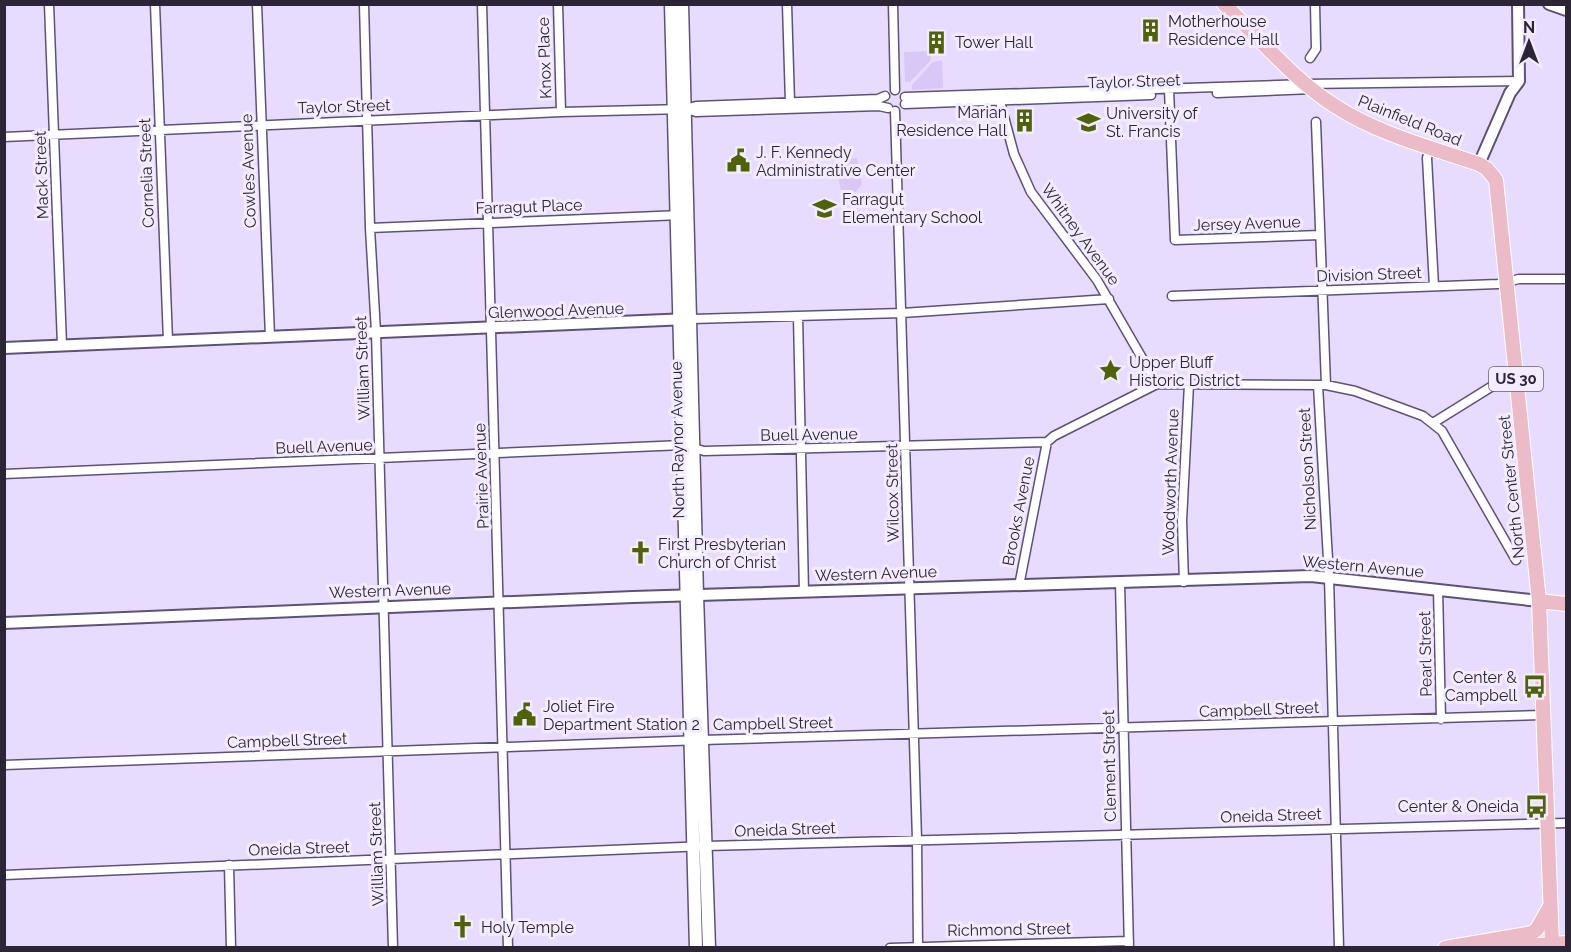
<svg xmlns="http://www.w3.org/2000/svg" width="1571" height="952" font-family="Raleway,sans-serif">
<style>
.green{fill:#d9c7f8}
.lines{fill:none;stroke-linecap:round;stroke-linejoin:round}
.minor-casing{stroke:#5f5175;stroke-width:11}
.tertiary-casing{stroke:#5f5175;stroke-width:14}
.secondary-casing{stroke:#5f5175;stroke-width:15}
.primary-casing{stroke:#fff;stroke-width:16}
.minor{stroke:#fff;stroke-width:8}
.tertiary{stroke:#fff;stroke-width:10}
.secondary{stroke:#fff;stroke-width:12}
.primary{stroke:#ecbbc8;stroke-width:14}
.labels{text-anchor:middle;stroke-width:6;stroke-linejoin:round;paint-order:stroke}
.shield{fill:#f3ecfe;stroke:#676171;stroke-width:1.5}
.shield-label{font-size:15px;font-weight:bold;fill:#2b2535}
.poi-label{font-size:16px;fill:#2b2535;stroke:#f3ecfe;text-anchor:start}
.street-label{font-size:16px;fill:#2b2535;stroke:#f3ecfe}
</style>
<rect width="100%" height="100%" fill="#e8dcfe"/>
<!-- green -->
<path class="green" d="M933 51 930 53 931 60 910 82H905L904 52Z
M942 60 943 88 912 90V85L933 62Z
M857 158 862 184 856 192 841 190 838 177 844 172 843 160Z"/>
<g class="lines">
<defs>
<path id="minor" d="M49 4 62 345
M155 4 168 341
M257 4 270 337
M364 4 370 228 376 332 393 948
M482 4 508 948
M558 4 561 112
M787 4 790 103
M893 4 895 90
M1310 58 1316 49 1315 4
M1169 89 1175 240 1320 235
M1217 93 1312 89
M905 97 1307 84 1519 81
M999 98 1014 154 1031 192 1097 280 1157 384
M905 104 1151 95
M686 109 696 112 879 106 888 108
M895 111 917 840 918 948
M1316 122 1326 385
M4 137 561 112 685 109 696 106 878 99 885 96
M1430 147 1427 158 1434 286
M370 228 681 215
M1172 296 1498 284 1519 279H1566
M798 316 804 592
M692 319 902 313 1109 299
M1318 385 1329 577 1339 948
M1433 423 1515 372
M4 474 683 445 704 451 1047 442 1054 436 1157 384 1326 385 1355 391 1423 416 1442 431 1516 560
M1184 582 1182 521 1189 384
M1120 583 1129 948
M1019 586 1047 442
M1438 589 1441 719
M4 765 702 740 1542 715
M229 865 231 948
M4 875 706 846 1566 823
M890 948 1129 941"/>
<path id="tertiary" d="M1549 4 1566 10
M1479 164 1510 93 1519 81 1518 4
M4 348 688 319
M4 623 633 597 1311 576 1539 601"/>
<path id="secondary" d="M671 4 696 948
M682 4 697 595 709 948"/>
<path id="primary" d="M1224 4C1259 38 1294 80 1335 106 1378 134 1432 148 1479 164L1487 169 1496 180 1539 601 1552 944
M1539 601 1566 604
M1445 948 1532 933 1537 929 1549 908
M1503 948 1566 943"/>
</defs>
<!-- minor casing -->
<use href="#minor" class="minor-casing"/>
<!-- tertiary casing -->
<use href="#tertiary" class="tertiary-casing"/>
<!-- secondary casing -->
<use href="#secondary" class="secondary-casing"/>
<!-- primary casing -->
<use href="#primary" class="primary-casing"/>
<!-- minor -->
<use href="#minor" class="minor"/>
<!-- tertiary -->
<use href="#tertiary" class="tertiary"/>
<!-- secondary -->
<use href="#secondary" class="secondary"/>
<!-- primary -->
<use href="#primary" class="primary"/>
</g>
<!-- icons -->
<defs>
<symbol id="building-bare" viewBox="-9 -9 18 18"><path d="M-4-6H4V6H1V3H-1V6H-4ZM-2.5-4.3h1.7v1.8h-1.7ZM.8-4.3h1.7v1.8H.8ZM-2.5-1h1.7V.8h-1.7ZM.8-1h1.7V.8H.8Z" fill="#4f6109" stroke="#f3ecfe" stroke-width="2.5" paint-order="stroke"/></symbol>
<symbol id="university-bare" viewBox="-9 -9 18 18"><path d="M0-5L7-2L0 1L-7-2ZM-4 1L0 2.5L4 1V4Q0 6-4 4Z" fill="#4f6109" stroke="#f3ecfe" stroke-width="2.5" paint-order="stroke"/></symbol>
<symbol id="civic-bare" viewBox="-9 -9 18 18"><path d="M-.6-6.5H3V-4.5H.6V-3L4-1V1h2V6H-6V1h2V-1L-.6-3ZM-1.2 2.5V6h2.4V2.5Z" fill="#4f6109" stroke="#f3ecfe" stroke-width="2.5" paint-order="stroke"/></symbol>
<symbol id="school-bare" viewBox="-9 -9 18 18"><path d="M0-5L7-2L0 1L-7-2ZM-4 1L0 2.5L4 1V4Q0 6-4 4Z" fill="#4f6109" stroke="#f3ecfe" stroke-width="2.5" paint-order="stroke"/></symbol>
<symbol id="sight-bare" viewBox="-9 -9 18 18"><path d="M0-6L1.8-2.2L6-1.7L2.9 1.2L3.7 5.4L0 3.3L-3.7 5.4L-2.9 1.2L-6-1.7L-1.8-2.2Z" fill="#4f6109" stroke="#f3ecfe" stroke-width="2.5" paint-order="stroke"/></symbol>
<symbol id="church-bare" viewBox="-9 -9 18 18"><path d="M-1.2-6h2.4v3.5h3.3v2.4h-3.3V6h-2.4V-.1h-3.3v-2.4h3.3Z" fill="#4f6109" stroke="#f3ecfe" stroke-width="2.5" paint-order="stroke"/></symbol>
<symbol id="bus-bare" viewBox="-9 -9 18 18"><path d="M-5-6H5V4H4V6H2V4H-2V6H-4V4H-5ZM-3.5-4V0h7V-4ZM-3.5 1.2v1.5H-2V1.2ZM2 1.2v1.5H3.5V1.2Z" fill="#4f6109" stroke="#f3ecfe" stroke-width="2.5" paint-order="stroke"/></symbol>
</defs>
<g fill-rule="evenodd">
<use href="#building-bare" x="1134" y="14" width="33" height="33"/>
<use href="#building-bare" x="920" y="26" width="33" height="33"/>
<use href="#building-bare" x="1008" y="104" width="33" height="33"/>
<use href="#university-bare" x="1072" y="106" width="33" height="33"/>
<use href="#civic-bare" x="722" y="144" width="33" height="33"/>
<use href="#school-bare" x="808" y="192" width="33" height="33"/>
<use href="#sight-bare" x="1094" y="354" width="33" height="33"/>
<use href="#church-bare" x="624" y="536" width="33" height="33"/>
<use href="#bus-bare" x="1518" y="670" width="33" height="33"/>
<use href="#civic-bare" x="508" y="698" width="33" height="33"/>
<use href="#bus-bare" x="1520" y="790" width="33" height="33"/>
<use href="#church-bare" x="446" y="910" width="33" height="33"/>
</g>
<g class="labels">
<!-- shield labels -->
<rect class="shield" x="1489" y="367" width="54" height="24" rx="4.5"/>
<g class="shield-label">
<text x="1516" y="384">US 30</text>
</g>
<!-- poi labels -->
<g class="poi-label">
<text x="1168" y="27">Motherhouse<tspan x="1168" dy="18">Residence Hall</tspan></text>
<text x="955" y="48">Tower Hall</text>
<text x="1007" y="118" text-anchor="end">Marian<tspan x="1007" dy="18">Residence Hall</tspan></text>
<text x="1106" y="119">University of<tspan x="1106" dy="18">St. Francis</tspan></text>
<text x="756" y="158">J. F. Kennedy<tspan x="756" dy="18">Administrative Center</tspan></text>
<text x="842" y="205">Farragut<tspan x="842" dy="18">Elementary School</tspan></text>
<text x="1129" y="368">Upper Bluff<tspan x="1129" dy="18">Historic District</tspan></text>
<text x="658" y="550">First Presbyterian<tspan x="658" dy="18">Church of Christ</tspan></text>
<text x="1517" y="683" text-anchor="end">Center &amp;<tspan x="1517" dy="18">Campbell</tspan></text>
<text x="543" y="712">Joliet Fire<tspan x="543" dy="18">Department Station 2</tspan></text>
<text x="1519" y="812" text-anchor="end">Center &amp; Oneida</text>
<text x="481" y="933">Holy Temple</text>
</g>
<!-- street labels -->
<g class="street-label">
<text transform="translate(544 58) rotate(-92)" y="6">Knox Place</text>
<text transform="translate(1134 81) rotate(-2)" y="6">Taylor Street</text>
<text transform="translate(344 106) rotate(-2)" y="6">Taylor Street</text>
<text transform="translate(1410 120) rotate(22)" y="6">Plainfield Road</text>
<text transform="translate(248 171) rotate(-92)" y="6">Cowles Avenue</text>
<text transform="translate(146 173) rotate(-92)" y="6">Cornelia Street</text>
<text transform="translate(41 175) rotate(-92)" y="6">Mack Street</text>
<text transform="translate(529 206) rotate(-2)" y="6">Farragut Place</text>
<text transform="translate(1247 223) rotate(-2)" y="6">Jersey Avenue</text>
<text transform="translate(1081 234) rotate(54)" y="6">Whitney Avenue</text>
<text transform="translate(1369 274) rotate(-2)" y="6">Division Street</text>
<text transform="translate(556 310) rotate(-2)" y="6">Glenwood Avenue</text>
<text transform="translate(362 368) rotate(-92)" y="6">William Street</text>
<text transform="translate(809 434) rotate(-1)" y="6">Buell Avenue</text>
<text transform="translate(677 440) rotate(-91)" y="6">North Raynor Avenue</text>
<text transform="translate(324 446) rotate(-2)" y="6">Buell Avenue</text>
<text transform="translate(1307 469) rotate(-93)" y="6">Nicholson Street</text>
<text transform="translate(481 476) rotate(-92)" y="6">Prairie Avenue</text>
<text transform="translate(1170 482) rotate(-88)" y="6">Woodworth Avenue</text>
<text transform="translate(1511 487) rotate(-96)" y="6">North Center Street</text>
<text transform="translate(892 493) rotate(-91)" y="6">Wilcox Street</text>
<text transform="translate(1018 511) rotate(-79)" y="6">Brooks Avenue</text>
<text transform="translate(1363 566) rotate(5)" y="6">Western Avenue</text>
<text transform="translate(876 573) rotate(-2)" y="6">Western Avenue</text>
<text transform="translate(390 590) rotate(-2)" y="6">Western Avenue</text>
<text transform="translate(1425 654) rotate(-91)" y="6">Pearl Street</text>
<text transform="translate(1259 709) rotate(-2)" y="6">Campbell Street</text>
<text transform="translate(773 723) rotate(-1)" y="6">Campbell Street</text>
<text transform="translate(287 740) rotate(-2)" y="6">Campbell Street</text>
<text transform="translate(1109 766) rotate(-91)" y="6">Clement Street</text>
<text transform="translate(1271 815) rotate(-2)" y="6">Oneida Street</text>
<text transform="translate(785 829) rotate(-2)" y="6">Oneida Street</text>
<text transform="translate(299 848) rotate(-2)" y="6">Oneida Street</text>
<text transform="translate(376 854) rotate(-92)" y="6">William Street</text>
<text transform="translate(1009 929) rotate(-1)" y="6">Richmond Street</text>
</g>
</g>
<!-- border -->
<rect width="1571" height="952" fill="none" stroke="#2b2535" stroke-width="12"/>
<!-- north arrow -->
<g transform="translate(1529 42)" stroke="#f3ecfe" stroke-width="4.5" paint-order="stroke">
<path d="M0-4.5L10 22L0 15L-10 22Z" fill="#2b2535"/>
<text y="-9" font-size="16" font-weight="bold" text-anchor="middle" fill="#2b2535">N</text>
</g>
</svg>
